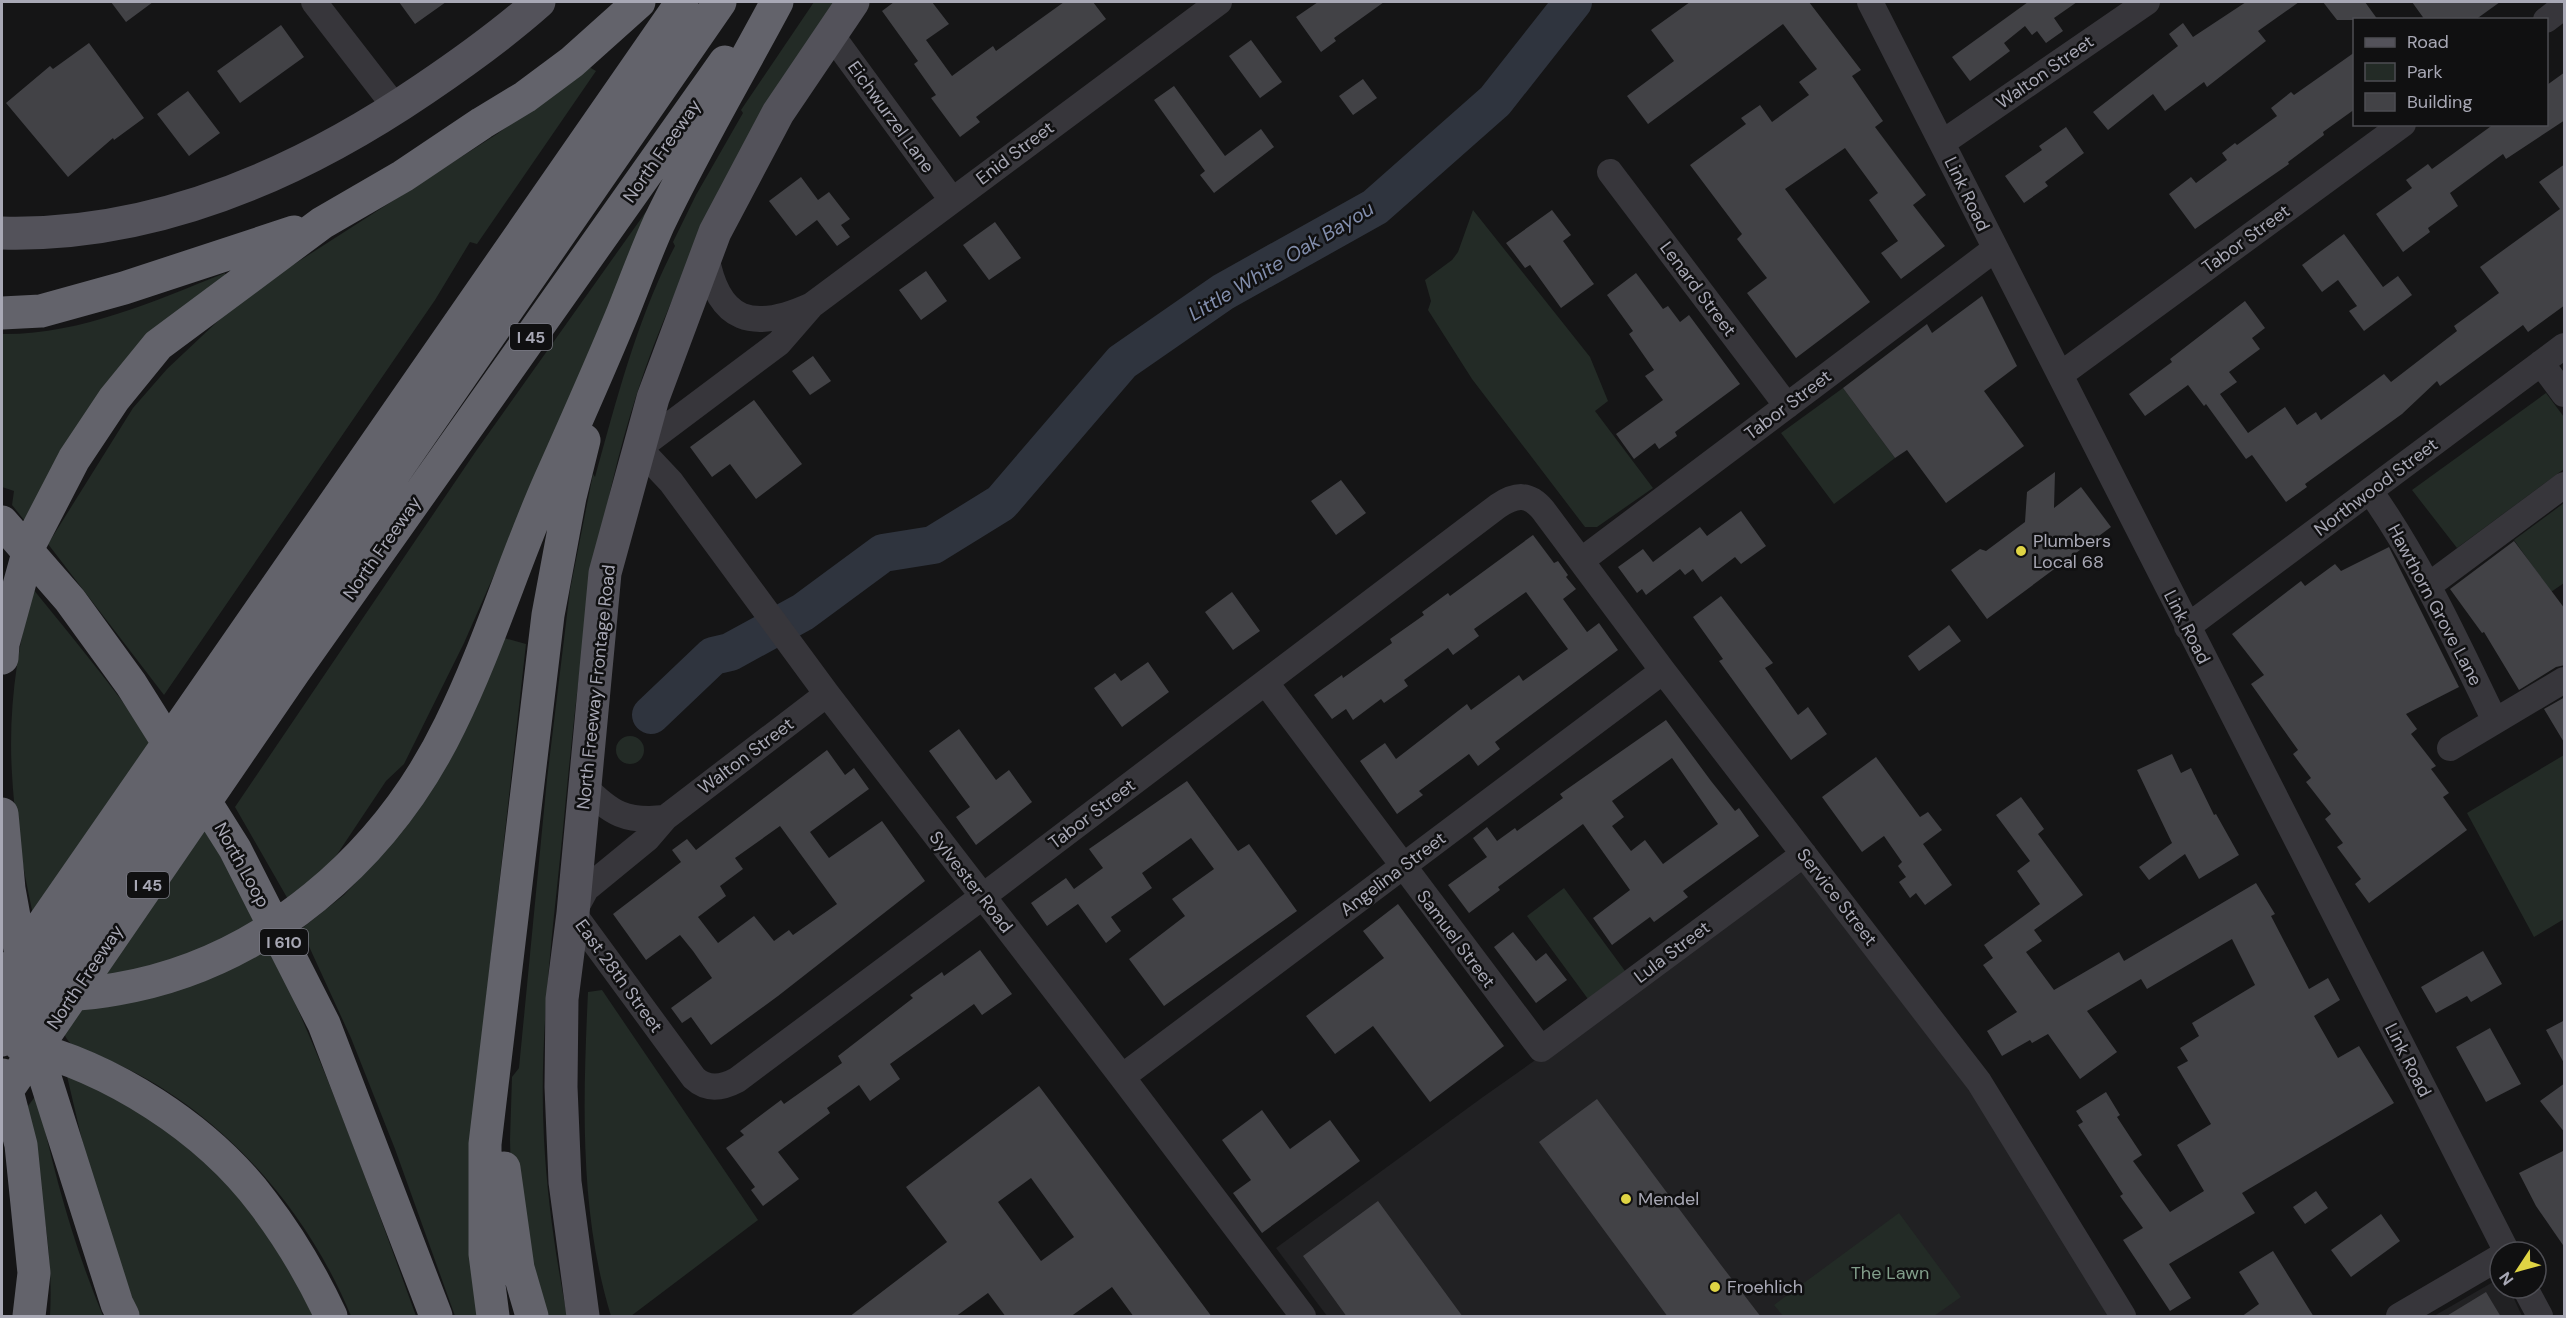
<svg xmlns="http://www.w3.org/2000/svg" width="2566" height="1318" font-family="'DM Sans',sans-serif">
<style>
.built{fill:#212123}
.green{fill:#232b26}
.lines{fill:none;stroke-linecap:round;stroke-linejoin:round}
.river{stroke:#2f343e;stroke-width:38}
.building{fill:#424246;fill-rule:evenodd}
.minor{stroke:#37363b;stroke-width:26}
.major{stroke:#53525a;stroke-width:33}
.highway{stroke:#63636b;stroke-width:33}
.poi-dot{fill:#dfd444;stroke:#101011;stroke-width:2}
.labels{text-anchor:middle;stroke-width:5;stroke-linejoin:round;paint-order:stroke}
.shield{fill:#101011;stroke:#7a7a84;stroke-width:1.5}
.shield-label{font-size:16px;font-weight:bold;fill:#a8a8b5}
.street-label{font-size:18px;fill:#a8a8b5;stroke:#101011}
.poi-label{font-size:18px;fill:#a8a8b5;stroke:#101011;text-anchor:start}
.park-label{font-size:18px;fill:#819e8a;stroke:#101011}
.water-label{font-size:20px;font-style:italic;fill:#828ead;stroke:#101011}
</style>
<rect width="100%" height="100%" fill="#151516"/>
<!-- built -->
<path class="built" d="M1802 872 1988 1114 2050 1214 2108 1316H1327L1276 1248 1483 1097Z
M2500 1278V1288H2509L2522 1316H2434Z"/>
<!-- green -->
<path class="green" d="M814 2H838C807 55 776 109 745 163 715 216 685 266 663 322 599 478 581 643 565 808 555 918 538 1028 544 1139 547 1198 556 1258 567 1316H541L511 1176 510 1140 512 1077 519 1068 547 779 570 590 593 474 595 477C617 398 637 319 675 246L673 242 696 195 743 113 741 110Z
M589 67 596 71 477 244 470 242 435 300 164 695 48 544 133 408 167 369 236 304 257 288 497 134Z
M655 199 571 400 464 643 404 764 386 781 326 871 289 901 235 807 476 451Z
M1473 210 1590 357 1608 401 1595 411 1653 488 1597 527H1585L1472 379 1428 310 1431 301 1425 280 1452 260 1458 252Z
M225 273 227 278 24 520 12 505 14 491 2 487V334C80 335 154 301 225 273Z
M1843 388 1895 458 1834 504 1781 433Z
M2546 393 2564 417V469L2457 548 2412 490Z
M2564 503V583L2551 592 2514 540Z
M33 589C82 649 132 710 175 776 283 944 349 1131 416 1316H351C318 1236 264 1164 195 1111 171 1093 145 1076 117 1064 106 1058 79 1052 71 1044 62 1035 58 1018 54 1007 37 930 16 853 12 774 8 712 17 648 33 589Z
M504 638 526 644 475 1100 477 1316H455L395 1149 351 1038 301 929 344 895 377 860Z
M616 750a14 14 0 1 1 28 0a14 14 0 1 1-28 0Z
M2564 755V919L2534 937 2467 813Z
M1564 888 1625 971 1588 999 1527 916Z
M602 990 758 1220 631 1316H611C579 1212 583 1100 588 992Z
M67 1076C147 1109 225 1165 272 1240 288 1264 300 1291 314 1316H139L97 1204Z
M37 1094C53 1170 73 1244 103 1316H50C54 1246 38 1179 25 1110Z
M1899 1213 1961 1297 1934 1316H1783L1774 1305Z"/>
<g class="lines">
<!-- river -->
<path class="river" d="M651 715 713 656 730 652 803 612 883 553 933 545 1001 503 1122 362 1223 292 1375 207 1495 101 1573 2"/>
</g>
<!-- building -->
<path class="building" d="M111 2H153L126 22Z
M399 2H446L415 24Z
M894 2H932L949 24 926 40 952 76 993 46 996 51 1064 2H1093L1106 19 976 117 980 122 960 137 931 98 936 95 914 64 918 61 882 11Z
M1318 2H1384L1334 38 1336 41 1321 52 1296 17Z
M1690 2H1809L1861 70 1852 76 1883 121 1875 127 1926 195 1913 205 1945 246 1901 279 1881 253 1898 241 1869 200 1878 193 1845 148 1785 189 1870 302 1796 358 1747 293 1767 278 1737 239 1742 234 1690 165 1746 124 1741 118 1760 105 1772 122 1809 95 1799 82 1817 69 1783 24 1648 124 1627 96 1674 61 1651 30Z
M2028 2H2077L2054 18 2063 31 2046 43 2037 31 2032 35 2025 26 2004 43 2010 51 1970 81 1952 57Z
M2246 2H2299L2258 31 2266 41 2207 87 2204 82 2165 111 2153 94 2108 130 2093 112 2178 46 2169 34 2183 23 2193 37Z
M2323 2H2365L2378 20H2337Z
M2412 2H2500L2475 20H2425Z
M281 25 304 57 240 103 217 71Z
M1251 40 1282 82 1260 98 1229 56Z
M89 43 144 118 114 140 113 138 68 177 6 103 50 66 53 69Z
M2355 52V109L2323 132 2324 135 2288 162 2289 164 2195 229 2169 194 2191 177 2196 183 2227 160 2222 153 2235 143 2237 145 2277 116 2271 108 2291 92 2294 95Z
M2565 72V120L2506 159 2503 154 2450 193 2458 206 2428 228 2430 232 2403 252 2376 214 2412 188 2406 180 2428 164 2432 169 2494 124H2547V85Z
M1363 79 1377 98 1353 115 1339 96Z
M1174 86 1225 156 1261 129 1274 147 1214 193 1200 175 1205 171 1154 100Z
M188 91 220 133 189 156 157 114Z
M2066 127 2084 153 2045 182 2048 186 2024 203 2005 176 2042 150 2039 146Z
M2565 164V305L2528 332 2523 325 2440 386 2437 381 2402 414 2305 484 2307 487 2286 502 2252 455 2246 459 2206 404 2204 406 2188 385 2145 416 2129 394 2172 362 2170 359 2245 301 2265 328 2252 338 2260 349 2229 372 2237 382 2220 394 2248 433 2285 407 2297 425 2316 412 2321 420 2384 374 2391 382 2457 331 2454 326 2499 293 2480 267 2560 209 2539 182Z
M801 177 818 200 829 192 850 219 841 225 850 237 837 246 817 220 796 236 769 201Z
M1552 210 1571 235 1563 241 1594 284 1561 308 1530 265 1525 268 1506 243Z
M995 222 1021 258 989 280 963 245Z
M2344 234 2383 287 2398 276 2412 295 2364 331 2349 311 2357 306 2338 280 2322 292 2302 265Z
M926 271 947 301 921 320 899 290Z
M1636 273 1663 309 1668 306 1680 322 1689 315 1740 384 1675 432 1677 436 1659 449 1655 443 1634 459 1616 434 1663 400 1645 376 1654 370 1629 334 1633 331 1607 295Z
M1982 296 2017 366 1984 391 2024 446 1946 503 1907 450 1895 458 1843 388 1927 324 1932 333Z
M813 356 831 381 810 395 792 371Z
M754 400 802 464 756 499 730 464 712 477 690 447Z
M2055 472 2054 508 2081 487 2111 527 1987 619 1951 570 1980 549 1986 551 2025 522 2027 492Z
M1341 480 1366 513 1336 535 1311 501Z
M1741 511 1766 546 1741 564 1735 557 1702 582 1693 569 1685 575 1680 569 1646 595 1642 589 1637 593 1618 567 1643 549 1653 562 1700 527 1707 536Z
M1533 535 1554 563 1558 561 1568 575 1566 577 1576 589 1563 599 1587 632 1599 623 1618 650 1495 742 1500 749 1478 766 1469 754 1419 791 1423 795 1397 814 1360 761 1385 743 1396 759 1467 704 1471 710 1519 675 1523 681 1568 649 1526 592 1474 629 1479 636 1453 655 1448 648 1404 680 1408 686 1384 703 1381 699 1353 720 1346 709 1332 719 1314 695 1342 675 1343 678 1392 643 1390 639 1424 615 1422 612 1448 593 1450 596Z
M2514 541 2565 609V665L2556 667 2519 690 2484 632 2482 633 2450 589Z
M2389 547 2459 687 2406 714 2417 729 2411 734 2436 766 2431 769 2449 793 2443 797 2467 830 2369 903 2355 884 2361 879 2337 847 2343 843 2325 819 2331 814 2306 782 2311 778 2293 754 2298 750 2251 684 2264 675 2232 634 2301 581 2305 586 2335 564 2341 571Z
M1232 592 1260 631 1233 650 1205 612Z
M1721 596 1773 663 1765 668 1798 715 1808 707 1827 734 1791 760 1719 661 1723 659 1693 617Z
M1949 625 1961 641 1919 671 1908 656Z
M1148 662 1169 692 1122 727 1094 688 1115 673 1121 681Z
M2565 697V744L2544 709Z
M1666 720 1711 781 1735 811 1739 808 1759 836 1683 891 1688 897 1654 922 1650 917 1612 945 1593 918 1630 890 1583 824 1498 887 1500 890 1469 913 1448 885 1487 857 1473 838 1487 827 1497 841 1515 828 1517 831 1563 798 1560 794ZM1672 758 1718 824 1663 864 1645 840 1631 851 1612 826 1624 817 1612 801Z
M959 729 996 780 1009 770 1032 802 976 845 956 817 970 807 929 751Z
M827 750 845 775 854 768 869 789 810 832 829 858 882 821 925 881 778 996 711 1045 691 1017 682 1023 671 1008 712 978 693 951 680 935 646 960 613 914 681 862 672 850 687 839 696 850ZM780 826 837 904 793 935 789 930 774 941 754 916 718 943 698 917 726 896 720 886 743 869 735 858Z
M2172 754 2181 773 2191 768 2214 815 2216 814 2239 855 2199 879 2185 854 2149 880 2139 867 2172 843 2137 770Z
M1876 757 1920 817 1928 812 1942 830 1923 844 1952 885 1925 905 1916 893 1910 898 1899 882 1906 877 1898 866 1902 862 1884 836 1862 852 1822 797Z
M1187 781 1238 851 1249 844 1297 911 1164 1006 1129 959 1185 916 1172 899 1214 869 1191 838 1142 873 1152 888 1111 917 1121 931 1106 943 1078 904 1047 926 1031 903 1066 878 1074 889 1103 868 1089 849Z
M2021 797 2044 829 2038 834 2083 895 2034 930 2042 941 2026 952 2054 990 2119 952 2124 961 2256 883 2275 914 2271 916 2309 989 2328 978 2340 1000 2314 1016 2338 1058 2359 1046 2394 1103 2242 1193 2255 1213 2169 1264 2191 1298 2170 1311 2123 1240 2143 1228 2120 1196 2123 1194 2078 1125 2083 1122 2076 1111 2106 1092 2120 1115 2117 1117 2142 1155 2133 1161 2170 1212 2204 1191 2177 1145 2211 1124 2177 1067 2188 1061 2180 1048 2199 1036 2192 1023 2255 985 2232 939 2147 989 2141 979 2087 1011 2117 1052 2080 1079 2048 1034 2032 1043 2030 1040 2002 1056 1987 1031 2017 1012 1983 965 1993 958 1984 945 2040 904 2017 871 2030 861 1996 815Z
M1398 904 1504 1046 1430 1102 1373 1026 1335 1054 1306 1016 1384 958 1363 931Z
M1513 932 1536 961 1546 953 1567 980 1536 1003 1494 947Z
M980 950 1012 994 982 1015 974 1004 890 1064 900 1079 870 1101 859 1085 827 1108 830 1113 778 1152 799 1179 763 1206 751 1190 755 1187 726 1148 744 1135 740 1131 781 1100 784 1104 842 1063 838 1056 913 998 910 995 942 972 944 976Z
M2483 951 2502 984 2471 1002 2467 996 2436 1013 2421 987Z
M2565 1020V1065L2546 1030Z
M2490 1028 2521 1084 2486 1102 2456 1047Z
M2565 1083V1133L2540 1101Z
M1039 1086 1212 1317H1134L1112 1287 1070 1317H1006L988 1293 955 1317H849L947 1242 906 1187ZM1031 1178 1074 1237 1041 1261 998 1202Z
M1597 1099 1721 1265 1761 1317H1668L1539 1142Z
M1262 1110 1290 1149 1330 1120 1360 1161 1262 1233 1233 1193 1251 1180 1222 1140Z
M2565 1150V1248L2536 1206 2519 1173Z
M2316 1191 2328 1208 2305 1224 2293 1207Z
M1378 1201 1463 1317H1347L1303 1256Z
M2381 1214 2400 1241 2351 1277 2331 1250Z
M2273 1251 2314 1317H2241L2259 1304 2239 1272Z
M2486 1292 2501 1317H2445Z"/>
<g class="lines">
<!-- minor -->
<path class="minor" d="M314 2 396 108
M1870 2 2507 1252
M2546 20 2564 6
M830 33 952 200
M1942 143 2147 2
M1610 172 1787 406
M706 255C718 323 753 332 812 305L1219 2
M812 305 779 343 639 448 671 482 827 694 1122 1077 1303 1316
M2541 363 2564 394
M2060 375 2403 124
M2370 491C2421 563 2457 643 2495 721
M1582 560 1995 249
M2428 586 2564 485
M2187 627 2564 346
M1266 683 1541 1049 1804 854
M827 694 665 818 647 839 586 889 573 913 694 1078C707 1090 722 1088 737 1080L982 897 1498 506C1516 494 1529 493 1543 510L1663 671 1979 1082 2123 1316
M2450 748 2564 680
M584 786C611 814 626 822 665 818
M1122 1077 1663 671
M2525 1288 2540 1316
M2399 1316 2500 1257"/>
<!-- major -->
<path class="major" d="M2 233C155 237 299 174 424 89 464 62 503 34 539 2
M583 1316 565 1182 561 1087 562 999 573 913 605 573 653 398 715 232 778 113 853 2"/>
<!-- highway -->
<path class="highway" d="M2 313 41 311 124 288 294 232
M2 522 70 600 131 684 235 849 324 1024 436 1316
M2 658 3 644 31 542 74 459 114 399 158 345 322 223 403 176 482 123 525 97 572 62 639 2
M2 814 9 889 23 966
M2 983 682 2
M2 997C40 996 79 996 117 989 264 964 386 857 450 725 489 646 514 561 550 480 575 424 600 368 623 312 635 282 646 252 659 223 695 148 738 75 777 2
M36 1031 43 1071 117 1304 123 1316
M2 1040 720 2
M20 1045C111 1067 207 1128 263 1203 290 1238 312 1276 331 1316
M3 1075 21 1145 34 1273 29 1316
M2 1098 294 672 725 62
M504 1168 518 1268 532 1316
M493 1316 485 1254V1144L548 615 570 497 584 440"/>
</g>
<!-- markers -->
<g class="poi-dot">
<circle cx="2021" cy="551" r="6"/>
<circle cx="1626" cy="1199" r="6"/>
<circle cx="1715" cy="1287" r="6"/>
</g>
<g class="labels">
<!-- shield labels -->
<g class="shield">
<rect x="510" y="324" width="42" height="26" rx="4.5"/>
<rect x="127" y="872" width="42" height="26" rx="4.5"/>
<rect x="260" y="929" width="48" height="26" rx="4.5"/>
</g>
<g class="shield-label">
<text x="531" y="343">I 45</text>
<text x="148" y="891">I 45</text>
<text x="284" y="948">I 610</text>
</g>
<!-- street labels -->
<g class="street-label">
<text transform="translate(2045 72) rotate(-35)" y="6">Walton Street</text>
<text transform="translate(891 117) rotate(54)" y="6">Eichwurzel Lane</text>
<text transform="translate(662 151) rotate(-55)" y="6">North Freeway</text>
<text transform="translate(1015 153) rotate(-37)" y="6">Enid Street</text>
<text transform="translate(1967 194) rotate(64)" y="6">Link Road</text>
<text transform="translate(2246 239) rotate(-36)" y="6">Tabor Street</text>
<text transform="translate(1698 289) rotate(53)" y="6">Lenard Street</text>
<text transform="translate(1788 405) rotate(-37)" y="6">Tabor Street</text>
<text transform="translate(2376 487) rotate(-37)" y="6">Northwood Street</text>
<text transform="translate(382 548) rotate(-55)" y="6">North Freeway</text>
<text transform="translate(2435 605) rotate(62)" y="6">Hawthorn Grove Lane</text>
<text transform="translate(2187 627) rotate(63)" y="6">Link Road</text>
<text transform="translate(596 687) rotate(-84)" y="6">North Freeway Frontage Road</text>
<text transform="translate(746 756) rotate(-37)" y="6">Walton Street</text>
<text transform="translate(1092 814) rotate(-37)" y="6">Tabor Street</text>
<text transform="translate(242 865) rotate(61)" y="6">North Loop</text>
<text transform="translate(1393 874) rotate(-37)" y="6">Angelina Street</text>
<text transform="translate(971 882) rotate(52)" y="6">Sylvester Road</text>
<text transform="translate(1837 897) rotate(52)" y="6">Service Street</text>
<text transform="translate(1456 939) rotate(53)" y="6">Samuel Street</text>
<text transform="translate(1672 952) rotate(-37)" y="6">Lula Street</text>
<text transform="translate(619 976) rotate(54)" y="6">East 28th Street</text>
<text transform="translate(85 977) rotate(-56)" y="6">North Freeway</text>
<text transform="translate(2408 1060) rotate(63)" y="6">Link Road</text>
</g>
<!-- poi labels -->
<g class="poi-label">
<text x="2033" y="547">Plumbers<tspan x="2033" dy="21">Local 68</tspan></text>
<text x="1638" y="1205">Mendel</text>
<text x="1727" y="1293">Froehlich</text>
</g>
<!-- park labels -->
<g class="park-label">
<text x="1890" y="1279">The Lawn</text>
</g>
<!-- water labels -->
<g class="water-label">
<text transform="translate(1281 261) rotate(-31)" y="7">Little White Oak Bayou</text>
</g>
</g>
<!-- border -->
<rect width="2566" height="1318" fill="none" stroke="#a8a8b5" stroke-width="6"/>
<!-- legend -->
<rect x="2353" y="18" width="195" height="108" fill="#101011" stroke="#4d4d53" stroke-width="1.5"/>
<rect x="2365" y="38" width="30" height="9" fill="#53525a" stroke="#4d4d53" stroke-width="1.5"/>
<text x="2407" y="48" font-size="18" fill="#a8a8b5">Road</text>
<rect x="2365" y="63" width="30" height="18" fill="#232b26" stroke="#4d4d53" stroke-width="1.5"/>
<text x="2407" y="78" font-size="18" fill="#a8a8b5">Park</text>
<rect x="2365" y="93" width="30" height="18" fill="#424246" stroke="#4d4d53" stroke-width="1.5"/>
<text x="2407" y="108" font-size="18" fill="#a8a8b5">Building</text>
<!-- north arrow -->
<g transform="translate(2518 1270) rotate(234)"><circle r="28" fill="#101011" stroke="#4d4d53" stroke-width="1.5"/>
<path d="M0-4.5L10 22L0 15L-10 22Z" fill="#dfd444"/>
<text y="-9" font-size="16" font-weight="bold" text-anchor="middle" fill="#a8a8b5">N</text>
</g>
</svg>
